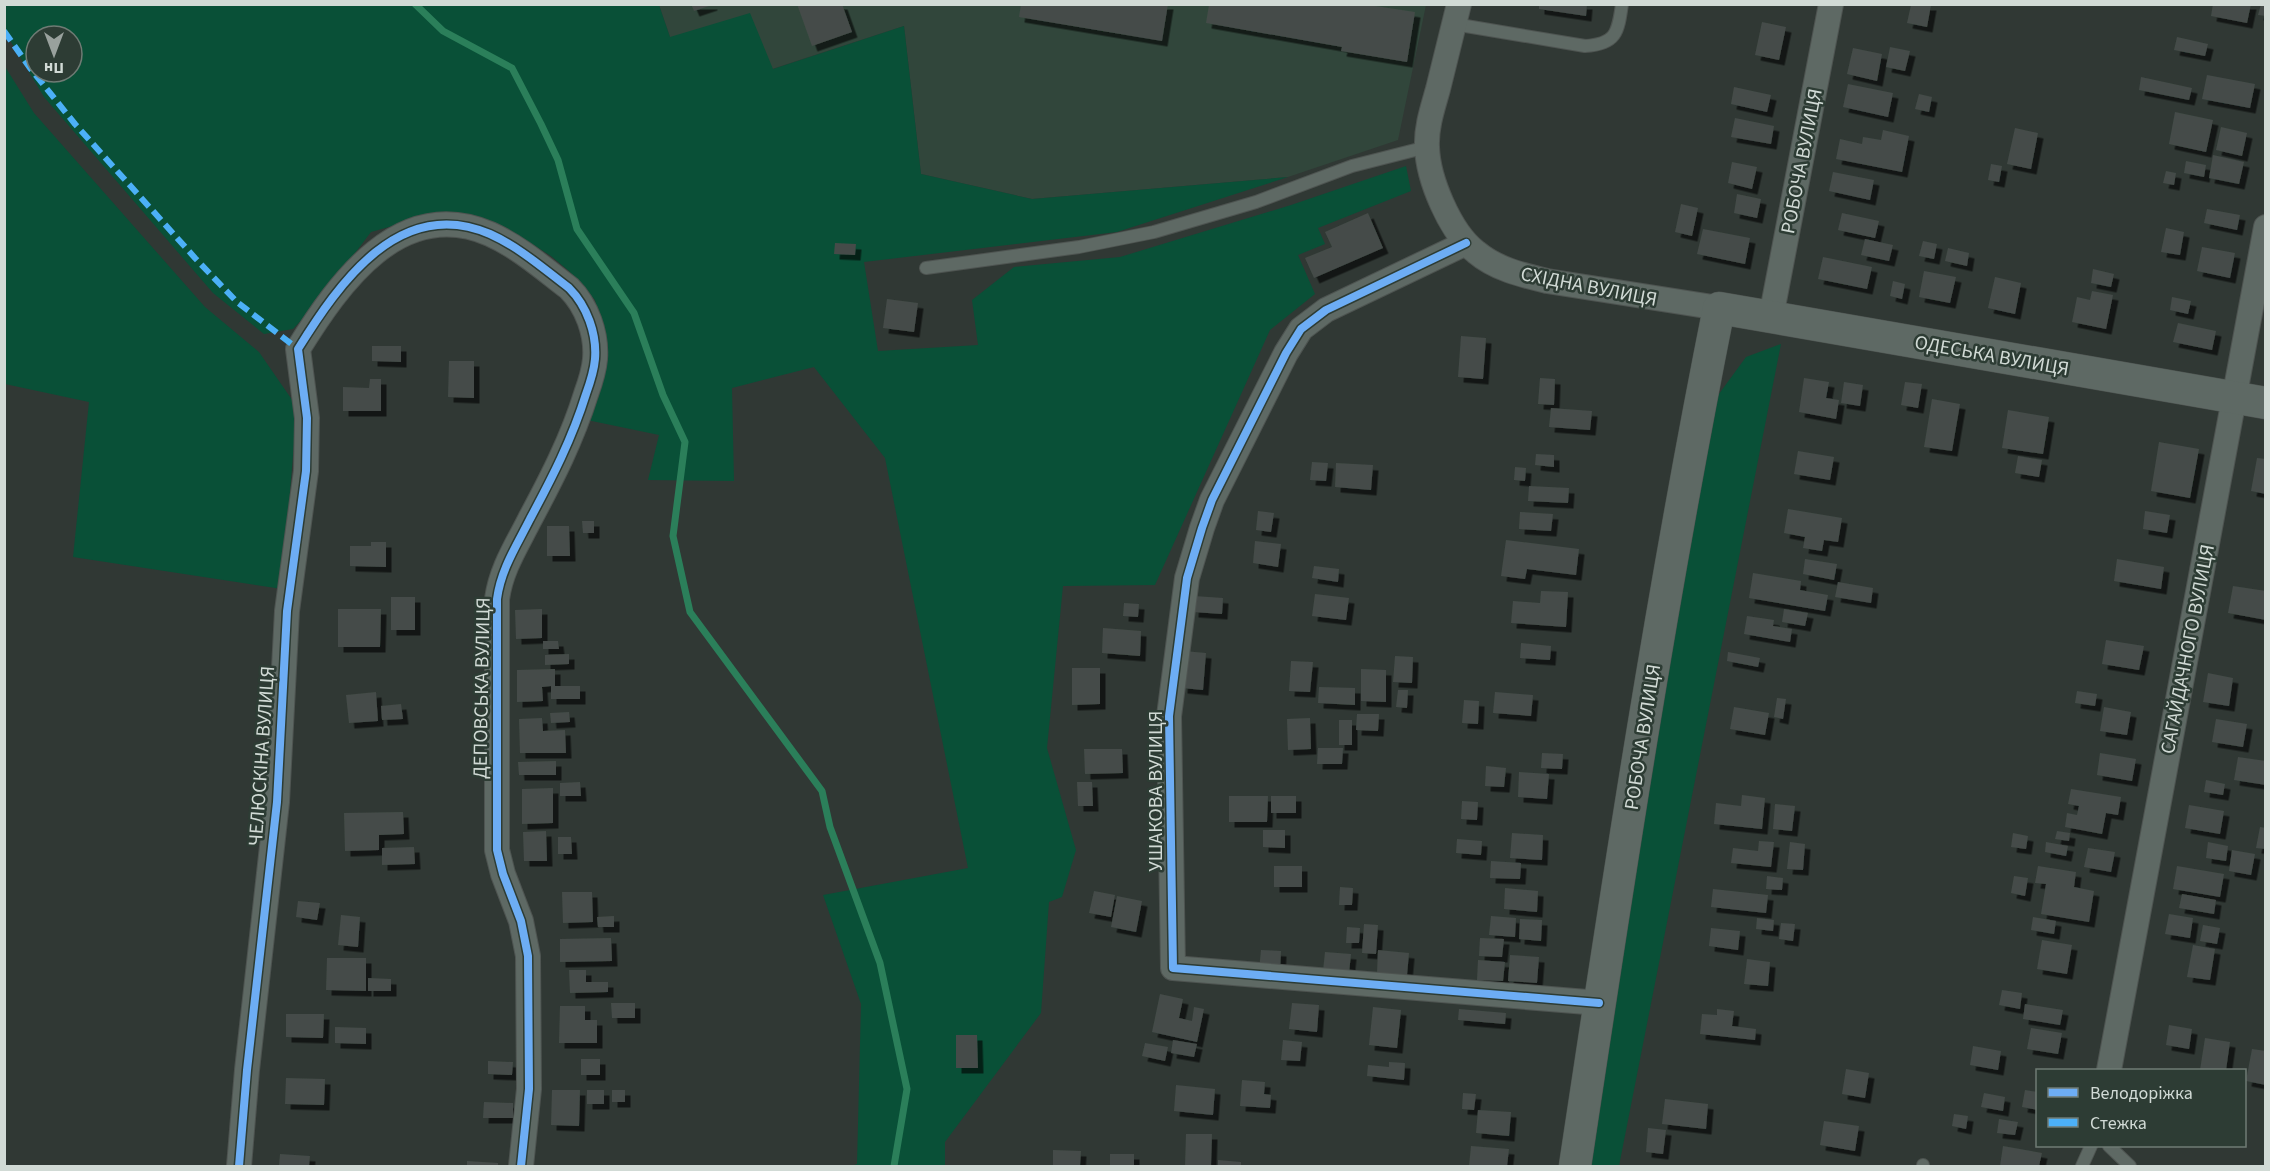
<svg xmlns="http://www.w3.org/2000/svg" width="2270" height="1171" font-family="'Source Sans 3',sans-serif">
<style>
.built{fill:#31463b}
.green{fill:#095037;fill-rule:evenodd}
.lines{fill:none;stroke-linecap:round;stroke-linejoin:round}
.stream{stroke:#2b7f5a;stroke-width:7}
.building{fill:#444c48;filter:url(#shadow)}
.service-casing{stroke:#4e5451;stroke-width:14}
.minor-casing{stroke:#4e5451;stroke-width:26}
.tertiary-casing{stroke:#4e5451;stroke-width:33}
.service{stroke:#5e6964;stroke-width:12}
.minor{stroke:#5e6964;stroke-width:24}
.tertiary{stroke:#5e6964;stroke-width:32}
.quiet{stroke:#4cb0f7;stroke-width:6;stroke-dasharray:12 6;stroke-linecap:butt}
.cycleway-casing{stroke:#2d3c34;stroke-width:11}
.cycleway{stroke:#6dadf4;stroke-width:8}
.labels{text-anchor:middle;stroke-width:5;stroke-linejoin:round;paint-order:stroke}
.street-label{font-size:20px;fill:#d1dad5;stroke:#2d3c34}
</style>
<defs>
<filter id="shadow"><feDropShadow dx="5.5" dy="5.5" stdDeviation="0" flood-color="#0009"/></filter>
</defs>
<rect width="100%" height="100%" fill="#303834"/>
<!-- built -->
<path class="built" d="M659 5H1426L1398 140 1288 177 1032 199 921 174 904 26 772 69 670 37Z"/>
<!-- green -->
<path class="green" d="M4 5H659L670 37 750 13 773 69 904 26 921 174 1032 199 1288 177 1117 232 864 262 878 351 978 345 972 300 1014 267 1120 257 1291 205 1406 166 1411 191 1318 228 1325 244 1298 255 1315 294 1270 330 1155 585 1063 586 1047 748 1076 850 1062 897 1049 902 1041 1013 945 1142V1166H852L857 1164 861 1004 823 895 968 868 885 458 814 367 732 388 734 481 648 480 659 435 587 420 606 351 595 300 569 271 551 256 505 227 436 214 371 232 315 306 293 329 264 334 213 293 44 97 5 32ZM36 36H72V72H36Z
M4 65 34 113 205 307 259 352 297 407 282 589 73 557 89 402 5 384Z
M1781 344 1619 1166H1588L1698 442 1716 398 1746 357Z"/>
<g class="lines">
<!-- stream -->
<path class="stream" d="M415 4 443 31 512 68 541 124 558 160 577 229 634 313 663 395 685 442 673 536 690 612 822 791 830 827 880 963 907 1089 894 1166"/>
</g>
<!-- building -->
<path class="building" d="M691 4H712V5L694 11Z
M797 4H842L852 32 812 46Z
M1021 4H1168L1162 41 1019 17Z
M1539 4H1587L1586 16 1539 9Z
M2213 4H2251L2247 23 2211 16Z
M2261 4H2266V16L2258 15Z
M1209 5H1369L1415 12 1407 62 1341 51 1342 47 1206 23Z
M1911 5H1931L1927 27 1907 23Z
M1762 22 1786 27 1779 60 1755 55Z
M2177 37 2208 44 2205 56 2174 50Z
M1890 47 1910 51 1905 71 1886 67Z
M1853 48 1882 54 1877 81 1847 74Z
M2207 75 2255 84 2250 108 2202 99Z
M2141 77 2192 88 2189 100 2139 90Z
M1848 84 1893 93 1888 117 1843 107Z
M1734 87 1771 95 1767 112 1731 104Z
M1919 94 1932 97 1929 112 1915 109Z
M2175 112 2213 120 2206 152 2169 144Z
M1735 118 1774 126 1771 144 1731 137Z
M2221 127 2247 133 2242 156 2216 150Z
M2015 128 2038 133 2031 169 2007 164Z
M1883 130 1909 136 1902 172 1836 159 1840 139 1862 144 1863 137 1881 140Z
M2213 155 2244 162 2239 184 2209 178Z
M2186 161 2206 165 2204 177 2184 173Z
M1732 162 1757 167 1752 189 1728 183Z
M1991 164 2002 166 1999 182 1988 180Z
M2166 171 2176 173 2174 185 2163 183Z
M1833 172 1874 180 1870 200 1829 191Z
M1737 194 1761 199 1757 218 1734 213Z
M1681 204 1698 208 1692 236 1675 232Z
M2207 209 2240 215 2237 230 2204 223Z
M1368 213 1383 248 1314 278 1305 258 1332 247 1325 232Z
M1842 213 1879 221 1875 238 1838 230Z
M2166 228 2184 232 2180 255 2161 252Z
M1703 229 1750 238 1745 264 1697 254Z
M1865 239 1893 245 1889 261 1861 255Z
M1923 241 1937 244 1934 259 1919 256Z
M835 243 856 244 855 255 834 254Z
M2202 247 2235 253 2230 278 2197 271Z
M1948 248 1969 253 1967 266 1945 261Z
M1823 257 1872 267 1867 289 1818 279Z
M2093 269 2114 274 2111 287 2091 283Z
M1924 271 1956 277 1950 303 1919 297Z
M1995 277 2021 283 2015 314 1988 308Z
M1893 281 1905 284 1902 299 1890 296Z
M2092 291 2113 295 2106 329 2072 322 2077 297 2090 300Z
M2172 297 2191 301 2188 314 2170 310Z
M887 299 918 303 914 332 883 328Z
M2178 323 2216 331 2212 350 2173 342Z
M1461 336 1486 338 1483 379 1458 377Z
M372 346H401V362L372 361Z
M449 361H474V398L448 397Z
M1540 378 1555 379 1554 405 1538 404Z
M1804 378 1829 382 1826 398 1839 400 1836 419 1799 412Z
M370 379H381V411H343V387L369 388Z
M1844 382 1863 385 1860 406 1841 403Z
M1905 382 1922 384 1918 408 1901 405Z
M1932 399 1960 404 1952 451 1924 447Z
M1551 408 1592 411 1590 430 1549 427Z
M2008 410 2049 417 2043 454 2002 448Z
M2159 442 2199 449 2190 498 2151 491Z
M1798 451 1834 457 1830 480 1794 474Z
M1536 454 1554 455V467L1535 465Z
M2018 456 2042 460 2039 477 2015 473Z
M2257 458 2266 459V494L2251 491Z
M1312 462 1328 463 1326 481 1310 480Z
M1336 463 1373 465 1371 490 1335 487Z
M1515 467 1526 468 1525 481 1514 480Z
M1529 486 1569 488 1568 503 1528 501Z
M1788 509 1842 518 1838 542 1824 540 1822 551 1803 548 1805 537 1784 533Z
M1258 511 1274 513 1271 532 1256 530Z
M2145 511 2170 515 2167 533 2143 529Z
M1520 512 1553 514 1551 531 1519 529Z
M582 521H594V533H583Z
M547 526H569L570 556H547Z
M1506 540 1579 549 1576 575 1527 569 1525 579 1501 576Z
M1255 541 1281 544 1278 567 1253 563Z
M371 542H386V567L350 566V546H371Z
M1805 559 1837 564 1834 580 1803 574Z
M2117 559 2164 567 2161 589 2114 581Z
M1314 566 1339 569 1338 582 1312 578Z
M1753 573 1801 581 1800 590 1828 595 1825 611 1749 598Z
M1838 582 1873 588 1871 603 1835 597Z
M2233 586 2266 591V620L2228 613Z
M1541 591 1568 592 1566 627 1511 623 1513 601 1540 603Z
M1315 594 1349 598 1346 620 1312 616Z
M1194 596 1223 598 1222 614 1193 612Z
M391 597H415V630H391Z
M1124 603 1139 604 1138 617 1123 616Z
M338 609H381L380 647H338Z
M542 609V638L516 639 515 610Z
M1784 609 1808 613 1805 626 1782 622Z
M1747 616 1774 620 1773 626 1792 629 1790 642 1744 634Z
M1103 628 1141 631 1140 656 1102 653Z
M2106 640 2144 646 2139 670 2102 664Z
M543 641H558L559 649H543Z
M1521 643 1551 646 1550 660 1520 658Z
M1184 651 1206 653 1203 690 1182 688Z
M1728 652 1760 658 1758 667 1727 661Z
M569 654V664L545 665V655Z
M1395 656 1413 657 1412 683 1393 682Z
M1291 661 1313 662 1310 692 1289 691Z
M1072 668H1100V704L1072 705Z
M555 669V686H580V699H551V686L542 687 543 701 517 702V670Z
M1361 669 1386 670V702L1361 701Z
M2208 673 2233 678 2229 706 2203 702Z
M1319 687 1355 688V705L1318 703Z
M1398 690H1408L1407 708 1396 707Z
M2077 691 2097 694 2095 706 2075 703Z
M376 692 378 721 349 723 346 695Z
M1495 692 1533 695 1531 716 1493 713Z
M1777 698 1786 699 1783 719 1774 717Z
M1464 700 1479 701 1478 724 1462 723Z
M401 704 403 719 382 720 381 706Z
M1734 707 1769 713 1765 735 1730 729Z
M2104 707 2131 712 2127 735 2100 731Z
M569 712 570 722 551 723 550 713Z
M1357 714H1379L1378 731 1356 730Z
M542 718 543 731 565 730 566 753H520L519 719Z
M1310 718 1311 749 1288 750 1287 719Z
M2216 719 2247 724 2243 747 2212 742Z
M1339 720H1352V745H1339Z
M1318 748H1343L1342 764H1317Z
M1084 749H1122L1123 773 1085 774Z
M1542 753 1563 754 1562 769 1541 768Z
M2100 753 2136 759 2132 781 2097 775Z
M2238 757 2266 761V785L2234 780Z
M556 761V775H519L518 762Z
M1486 766 1506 768 1504 787 1485 786Z
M1519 772 1549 774 1547 799 1518 797Z
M2206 780 2225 784 2223 795 2204 792Z
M580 782 581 796H560V783Z
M1077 782H1092L1093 806H1078Z
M553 788V823L522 824V789Z
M2071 789 2121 797 2118 815 2106 813 2102 834 2065 827 2067 813 2077 815 2079 806 2068 804Z
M1742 795 1765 798 1762 829 1714 824 1716 803 1741 806Z
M1229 796H1268L1267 822H1229Z
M1271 796H1296V813H1271Z
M1462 801 1478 802 1477 820 1461 819Z
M1775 804 1795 806 1792 831 1773 829Z
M2189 805 2224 811 2220 834 2185 828Z
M403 812 404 834 379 835V850L345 851 344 813Z
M2260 827 2266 828V849L2256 848Z
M1263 830H1285V848L1263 847Z
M546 831 547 861H524L523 832Z
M2057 831 2070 833 2069 841 2055 839Z
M1512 833 1543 835 1542 860 1510 858Z
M2013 833 2028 836 2026 849 2011 847Z
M558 837H571L572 854H558Z
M1457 839 1482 841 1481 855 1456 853Z
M1759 841 1774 842 1771 867 1731 863 1733 848 1758 851Z
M1790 842 1805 844 1803 870 1787 869Z
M2046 842 2068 846 2066 856 2045 852Z
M2208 842 2228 846 2226 861 2206 858Z
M414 847 415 864 382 865V848Z
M2088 848 2115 852 2111 872 2084 867Z
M2232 850 2255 854 2251 875 2229 871Z
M1491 861 1521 863 1520 879 1490 878Z
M1274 866H1302V887H1274Z
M2038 866 2076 872 2074 887 2094 891 2089 922 2041 914 2046 884 2035 883Z
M2177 866 2224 874 2220 897 2173 889Z
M1767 876 1783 878 1782 890 1766 889Z
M2014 876 2028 878 2025 896 2011 893Z
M1340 887 1353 888 1352 905H1339Z
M1505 888 1538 891 1537 912 1504 909Z
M1713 889 1768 895 1766 913 1711 907Z
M1094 891 1115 895 1111 917 1089 913Z
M562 892H592L593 922 563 923Z
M2182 894 2216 900 2214 914 2179 908Z
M1117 896 1142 901 1136 932 1111 927Z
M298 901 320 903 317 920 296 917Z
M2169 914 2193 918 2190 938 2165 934Z
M341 915 360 917 358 947 338 945Z
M614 916V927H598L597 917Z
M1491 916 1516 918 1515 937 1489 935Z
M2033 917 2056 921 2054 934 2031 930Z
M1757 918 1774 920 1773 931 1756 929Z
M1520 919 1542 920 1541 941 1519 939Z
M1781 923 1795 924 1793 941 1779 939Z
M1364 924 1378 925 1376 954 1362 953Z
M2203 925 2220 928 2217 944 2200 941Z
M1347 927 1360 928 1359 943H1346Z
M1711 928 1740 931 1738 950 1709 946Z
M611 938 612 961 560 962V939Z
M1480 938 1504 939 1502 957 1479 956Z
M2042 940 2072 945 2067 974 2037 969Z
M2193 945 2215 949 2210 980 2187 977Z
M1261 950 1281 951 1280 971 1259 970Z
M1378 950 1409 953 1407 975 1377 973Z
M1325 952 1351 954 1349 973 1323 971Z
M1510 955 1539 957 1537 983 1508 981Z
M327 958H366V991L326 990Z
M1747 959 1770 962 1768 986 1744 984Z
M1478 960 1505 962 1503 981 1477 980Z
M569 970H586V982H608V992L570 993Z
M368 978 391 979V991H368Z
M2002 990 2022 993 2020 1009 1999 1005Z
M1160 994 1183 999 1179 1018 1192 1021 1194 1007 1204 1009 1197 1042 1152 1032Z
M611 1003H635V1018H612Z
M1292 1003 1319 1005 1317 1032 1289 1029Z
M2025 1004 2063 1010 2060 1025 2023 1019Z
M560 1006H585V1020H597V1043H559Z
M1373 1007 1401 1010 1397 1048 1369 1045Z
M1459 1009 1506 1013 1505 1024 1458 1020Z
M1717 1009 1734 1011 1732 1026 1756 1029 1755 1040 1700 1034 1702 1014 1717 1015Z
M286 1014H324L323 1038 286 1037Z
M2169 1025 2192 1029 2189 1049 2166 1045Z
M335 1027 366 1028V1044L335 1043Z
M2031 1028 2062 1033 2058 1054 2027 1049Z
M956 1035H977L978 1068H956Z
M2205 1038 2230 1042 2226 1070H2200Z
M1173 1040 1197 1044 1194 1057 1171 1053Z
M1283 1040 1302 1042 1300 1061 1281 1060Z
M1145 1043 1168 1047 1165 1061 1142 1056Z
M1973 1046 2001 1051 1998 1070 1970 1065Z
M2252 1049 2266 1051V1085L2246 1081Z
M581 1059H600V1075H581Z
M488 1061 513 1062 512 1075 488 1074Z
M1389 1062 1405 1063 1404 1080 1367 1076 1368 1065 1389 1067Z
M1846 1069 1869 1073 1865 1098 1842 1094Z
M286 1078 325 1079 324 1105 285 1104Z
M1242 1080 1265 1082 1264 1094 1271 1095 1270 1108 1240 1106Z
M1176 1085 1215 1089 1213 1115 1174 1111Z
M552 1090H580L579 1126 551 1125Z
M587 1090H604V1104H587Z
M612 1090H625V1102H612Z
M2025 1090 2038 1092V1110L2022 1107Z
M1463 1093 1476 1094 1474 1110 1462 1109Z
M1984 1093 2005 1097 2003 1111 1981 1107Z
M1665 1099 1708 1104 1706 1129 1662 1124Z
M484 1102 513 1103V1118H483Z
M1478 1110 1511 1112 1509 1136 1476 1133Z
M1954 1114 1968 1116 1966 1129 1952 1126Z
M1999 1119 2018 1122 2015 1135 1997 1133Z
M1824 1121 1859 1126 1855 1151 1820 1145Z
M1648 1128 1666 1130 1663 1154 1646 1152Z
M1186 1134H1212L1211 1166H1185Z
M1471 1146 1509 1149 1507 1166H1469Z
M2003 1146 2042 1153 2039 1166H2000Z
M1053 1150 1081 1151 1080 1166H1053Z
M280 1154 310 1156 309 1166H279Z
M1110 1154H1134V1166H1110Z
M1218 1160 1241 1162V1166H1218Z
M467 1161 498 1163V1166H467Z"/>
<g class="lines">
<defs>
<path id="service" d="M1454 24 1585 46C1616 44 1618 33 1622 4
M926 268 1079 247 1154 232 1256 202 1352 166 1427 147
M2109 1146 2130 1166
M1923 1166V1165
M2082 1166 2091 1146"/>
<path id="minor" d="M1459 4C1452 33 1445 61 1438 89 1433 107 1426 127 1427 147 1428 179 1450 232 1476 252 1496 269 1522 275 1547 281L1719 308
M1466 243 1326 310 1301 329 1286 353 1212 500 1202 528 1187 578 1169 716 1173 968 1599 1003
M1771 317 1831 4
M2109 1070 2266 227
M239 1166 247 1070 277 802 287 611 306 471 307 418 298 349C339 283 400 195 490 234 519 247 544 269 569 288 587 306 597 334 595 359 594 371 590 383 586 394 572 439 552 478 530 519 517 545 501 569 497 599V850L503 874 521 921 528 956 529 1089 521 1166"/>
<path id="tertiary" d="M1575 1166C1618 880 1662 593 1719 308L2266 403"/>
</defs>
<!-- service casing -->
<use href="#service" class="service-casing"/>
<!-- minor casing -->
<use href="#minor" class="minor-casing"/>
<!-- tertiary casing -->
<use href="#tertiary" class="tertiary-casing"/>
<!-- service -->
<use href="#service" class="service"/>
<!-- minor -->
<use href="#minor" class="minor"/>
<!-- tertiary -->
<use href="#tertiary" class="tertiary"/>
<!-- quiet -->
<path class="quiet" d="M4 31 30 68 75 124 195 258 237 302 298 349"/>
<defs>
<path id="cycleway" d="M1466 243 1326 310 1301 329 1286 353 1212 500 1202 528 1187 578 1169 716 1173 968 1599 1003
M239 1166 247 1070 277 802 287 611 306 471 307 418 298 349C339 283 400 195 490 234 519 247 544 269 569 288 587 306 597 334 595 359 594 371 590 383 586 394 572 439 552 478 530 519 517 545 501 569 497 599V850L503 874 521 921 528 956 529 1089 521 1166"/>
</defs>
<!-- cycleway casing -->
<use href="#cycleway" class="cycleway-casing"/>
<!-- cycleway -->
<use href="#cycleway" class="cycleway"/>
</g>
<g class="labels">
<!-- street labels -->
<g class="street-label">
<text transform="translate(1801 161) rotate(-79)" y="7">РОБОЧА ВУЛИЦЯ</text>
<text transform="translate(1589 286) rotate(11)" y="7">СХІДНА ВУЛИЦЯ</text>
<text transform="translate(1992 355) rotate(10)" y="7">ОДЕСЬКА ВУЛИЦЯ</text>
<text transform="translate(2187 649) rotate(-79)" y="7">САГАЙДАЧНОГО ВУЛИЦЯ</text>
<text transform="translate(481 688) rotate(-89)" y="7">ДЕПОВСЬКА ВУЛИЦЯ</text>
<text transform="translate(1642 737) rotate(-81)" y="7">РОБОЧА ВУЛИЦЯ</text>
<text transform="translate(261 756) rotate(-86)" y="7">ЧЕЛЮСКІНА ВУЛИЦЯ</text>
<text transform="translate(1155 791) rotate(-90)" y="7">УШАКОВА ВУЛИЦЯ</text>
</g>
</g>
<!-- border -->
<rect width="2270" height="1171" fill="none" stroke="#d1dad5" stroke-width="12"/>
<!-- legend -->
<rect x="2036" y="1069" width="210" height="78" fill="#2d3c34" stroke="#6f7b74" stroke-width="1.5"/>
<rect x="2048" y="1088" width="30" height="9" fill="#6dadf4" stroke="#6f7b74" stroke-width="1.5"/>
<text x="2090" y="1099" font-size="18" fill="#d1dad5">Велодоріжка</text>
<rect x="2048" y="1118" width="30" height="9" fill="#4cb0f7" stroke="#6f7b74" stroke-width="1.5"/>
<text x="2090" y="1129" font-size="18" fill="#d1dad5">Стежка</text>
<!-- north arrow -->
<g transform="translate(54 54) rotate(180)"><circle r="28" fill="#2d3c34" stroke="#6f7b74" stroke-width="1.5"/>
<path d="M0-4.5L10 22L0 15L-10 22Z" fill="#99a19d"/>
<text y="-9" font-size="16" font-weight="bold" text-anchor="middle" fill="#d1dad5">Пн</text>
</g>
</svg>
